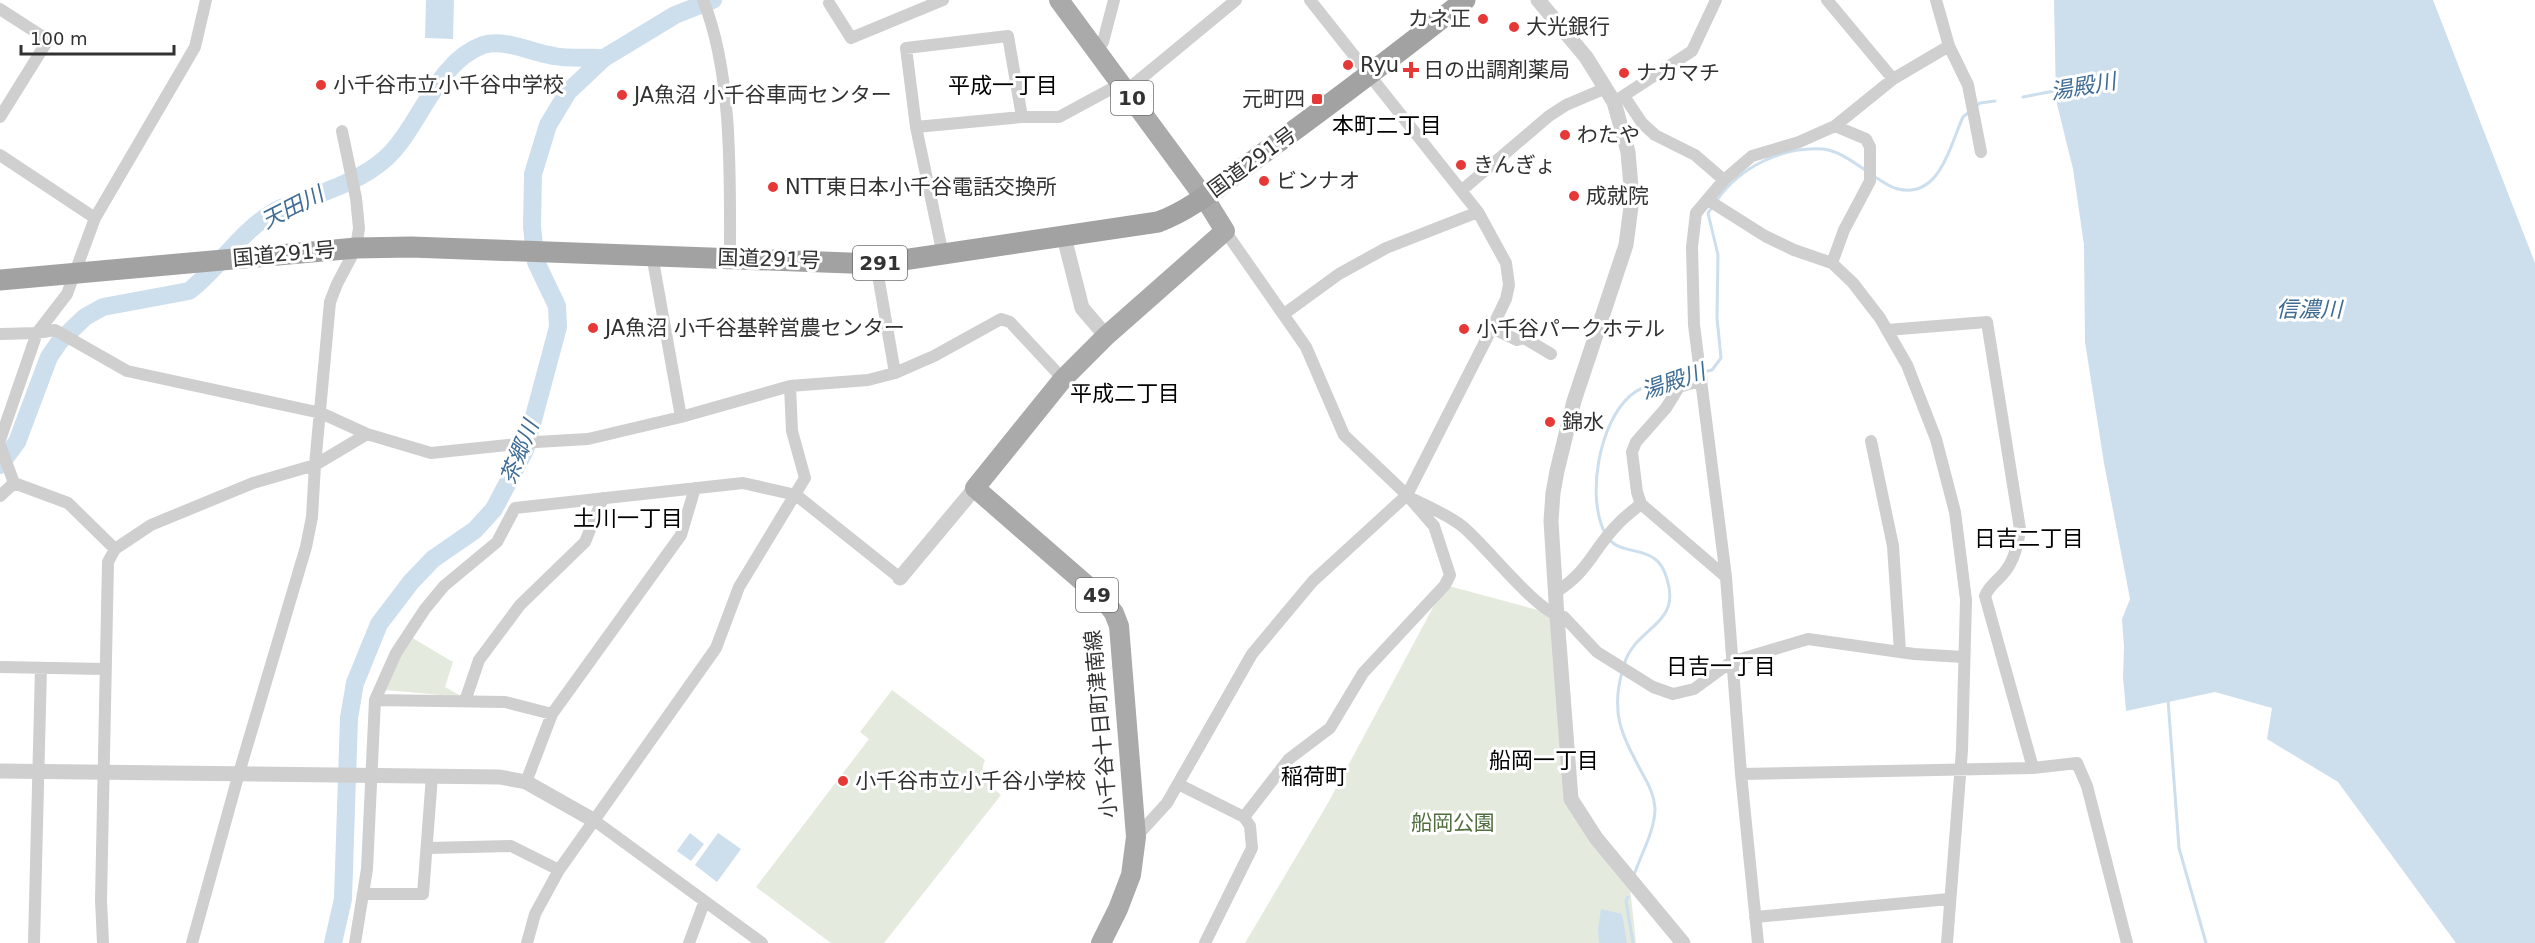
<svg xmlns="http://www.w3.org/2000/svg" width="2535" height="943" font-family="'DejaVu Sans','Noto Sans JP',sans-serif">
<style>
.green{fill:#e4ebde}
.water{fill:#cddeed}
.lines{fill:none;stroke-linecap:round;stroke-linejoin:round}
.stream{stroke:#cddeed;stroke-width:3}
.river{stroke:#cddeed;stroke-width:18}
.minor{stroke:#cfcfcf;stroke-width:12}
.tertiary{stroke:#cfcfcf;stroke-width:15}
.primary{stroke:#aaa;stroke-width:20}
.trunk{stroke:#a2a2a2;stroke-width:21}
.poi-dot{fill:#e63937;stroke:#fff;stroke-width:2}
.labels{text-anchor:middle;stroke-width:6;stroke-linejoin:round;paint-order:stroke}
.shield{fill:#fff;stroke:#707070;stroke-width:1.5}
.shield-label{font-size:20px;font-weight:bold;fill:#323232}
.poi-label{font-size:21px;fill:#323232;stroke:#fff;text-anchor:start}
.street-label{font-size:21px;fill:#323232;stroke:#fff}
.park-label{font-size:21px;fill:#516f3e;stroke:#fff}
.neighbourhood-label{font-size:22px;fill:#000;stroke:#fff}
.water-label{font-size:22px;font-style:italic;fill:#3e6c95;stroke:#fff}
</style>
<rect width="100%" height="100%" fill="#fff"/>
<!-- green -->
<path class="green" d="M1445 585 1564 617 1572 799 1629 878 1636 943H1245L1328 803Z
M411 637 453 662 445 687 463 697 385 690 399 655Z
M892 690 985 760C978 776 989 785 1001 795L884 943H831L756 887 869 739 860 732Z"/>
<!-- water -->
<path class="water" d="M426 0H454L453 39 425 38Z
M2054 0H2433L2535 263V943H2456L2338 782 2267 739 2272 708 2215 692 2126 711 2123 677 2124 647 2122 619 2130 599 2104 463 2085 342 2084 245 2073 169 2056 100Z
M690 833 704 844 691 861 677 851Z
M718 833 741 849 717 882 695 865Z
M1601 909 1622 914 1627 943H1599L1598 929Z"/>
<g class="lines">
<!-- stream -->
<path class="stream" d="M2023 97 2059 90
M1976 106 1980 103 1995 101
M1873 176C1881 180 1889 187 1898 189 1940 199 1950 145 1963 117L1969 112
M1717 200C1740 167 1783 146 1823 149 1839 151 1853 162 1865 170
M1703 372 1712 370 1721 358 1717 318 1718 255 1708 213 1713 206
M1605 533C1586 497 1599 422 1631 395 1648 381 1676 379 1697 373
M1609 539C1620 553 1642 548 1655 559 1662 564 1665 572 1667 579 1682 626 1634 627 1624 665
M1622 672C1611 713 1621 733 1640 769 1647 782 1654 793 1655 808 1655 831 1641 854 1634 875
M2168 700 2179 848 2206 943
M1628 897 1626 901 1633 943"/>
<!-- river -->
<path class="river" d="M0 465 17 442 49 357 60 341 85 317 103 307 189 291C220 267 238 234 272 213 280 207 292 205 301 201 330 190 363 179 386 158 420 127 436 62 483 45 505 38 532 53 554 56 570 59 588 57 604 58
M333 943 343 899 349 718 355 683 379 624 411 582 433 559 475 530 494 509 525 450 558 327 557 306 536 262 532 227 533 174 548 125 568 92 604 58 675 15 713 0"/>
<!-- minor -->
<path class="minor" d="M703 0C733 73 730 179 730 258
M1827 0 1893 79
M829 3 851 38 943 0
M0 9 48 40 0 117
M1949 46 1968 85 1981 152
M1096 51 1103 42 1114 0
M1127 90 1236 0
M1624 96 1642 123 1655 135 1695 155 1724 180
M1614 102 1692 51 1716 0
M916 127 1022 117H1059L1122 83
M0 155 95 218
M1462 190 1549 116 1566 105 1606 88
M1708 200 1765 236 1794 250 1832 263 1853 283 1880 318 1907 365 1936 439 1955 512 1966 600 1962 750 1947 943
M1225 231 1306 347 1344 435 1407 495 1434 526 1450 575 1445 585 1363 673 1330 728 1289 759 1244 817
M652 255 681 417
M943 255 916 127 906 48 1008 36 1022 117
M1832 263 1844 230 1870 181V147L1866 139 1835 126
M876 264 895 373
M1284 314 1339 274 1386 248 1478 212
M1492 328 1517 340 1524 338 1551 354
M1887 330 1987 322 2020 529C2018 545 2014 562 2003 574 1996 582 1989 586 1985 596L2033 768
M0 334 37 333 55 330 127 371 321 413 367 434 431 453 536 442 588 439 681 417 790 386 868 380 895 373 934 356 1001 319 1010 322 1063 379
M1702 380 1679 387 1666 408 1636 442 1632 452 1637 492 1641 504 1726 577
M0 440 37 333 67 294 95 218 195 47 206 0
M1871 441 1893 546 1900 651
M0 445 14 483 68 503 115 549
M0 496 14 483
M1413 499C1429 507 1448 515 1462 526 1486 545 1538 615 1564 617L1597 652 1653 687 1673 694 1694 689 1731 662 1808 639 1914 654 1963 657
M1556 592C1589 571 1592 551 1616 526 1623 518 1632 511 1641 504
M0 667 105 669
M375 700 505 702 552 714
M465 701 479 660 520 605 585 542 603 498
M1741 774 2033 768 2077 763 2087 786 2127 943
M526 782 552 714 681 535 695 488
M1178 784 1244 817 1250 826 1252 848 1205 943
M595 821 762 943
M1136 837 1167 803 1252 654 1313 581 1407 495 1492 328 1506 299 1509 285 1506 263 1478 212 1310 0
M428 848 511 846 559 870
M363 894H423L432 776
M1755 917 1949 899
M34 943 41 668
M103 943 101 900 108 562 115 549 151 525 253 483 315 465 367 434
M192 943 239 773 306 547 312 517 315 465 330 302 337 284 356 248 359 228 356 198 342 131
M355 943 367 869 375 700 396 653 425 609 444 586 497 542 515 508 743 483 796 495 900 578
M527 943 535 914 559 870 716 648 739 587 805 478 792 431 790 386
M689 943 704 903
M1758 943 1741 774 1726 577 1694 325 1692 247 1696 213 1724 180 1752 156 1799 142 1835 126 1893 79 1949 46 1936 0"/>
<!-- tertiary -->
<path class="tertiary" d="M1538 0 1586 57 1614 102 1628 152 1632 199 1626 245 1574 401 1557 471 1553 493 1551 521 1557 617 1571 799 1596 838 1683 943
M1064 237 1082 308 1106 336
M900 578 975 488
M0 771 500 777 526 782 595 821"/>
<!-- primary -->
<path class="primary" d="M1059 0 1204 197 1225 231 1106 336 1063 379 975 488 1105 601 1114 613 1119 626 1136 837 1131 875 1118 909 1101 943"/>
<!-- trunk -->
<path class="trunk" d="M0 280 356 248 411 247 876 264 1158 222C1194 209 1223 182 1254 160 1325 108 1396 55 1465 0"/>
</g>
<!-- markers -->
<g class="poi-dot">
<circle cx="1483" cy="19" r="6"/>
<circle cx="1514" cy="27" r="6"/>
<circle cx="1348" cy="65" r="6"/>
<path d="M1408 61h6v6h6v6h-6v6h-6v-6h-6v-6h6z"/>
<circle cx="1624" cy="73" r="6"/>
<circle cx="321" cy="85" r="6"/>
<circle cx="622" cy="95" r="6"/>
<rect x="1311" y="93" width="12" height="12" rx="3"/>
<circle cx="1565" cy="135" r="6"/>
<circle cx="1461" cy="165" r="6"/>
<circle cx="1264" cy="181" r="6"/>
<circle cx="773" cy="187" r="6"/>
<circle cx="1574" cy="196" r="6"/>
<circle cx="593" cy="328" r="6"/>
<circle cx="1464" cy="329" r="6"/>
<circle cx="1550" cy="422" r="6"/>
<circle cx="843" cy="781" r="6"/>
</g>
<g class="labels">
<!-- shield labels -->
<g class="shield">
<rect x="1111" y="81" width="42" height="34" rx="4.5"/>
<rect x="853" y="246" width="54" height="34" rx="4.5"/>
<rect x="1076" y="578" width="42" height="34" rx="4.5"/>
</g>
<g class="shield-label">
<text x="1132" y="105">10</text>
<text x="880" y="270">291</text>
<text x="1097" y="602">49</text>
</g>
<!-- poi labels -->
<g class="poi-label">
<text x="1471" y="26" text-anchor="end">カネ正</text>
<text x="1526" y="34">大光銀行</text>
<text x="1360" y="72">Ryu</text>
<text x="1423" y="77">日の出調剤薬局</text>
<text x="1636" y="80">ナカマチ</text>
<text x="333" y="92">小千谷市立小千谷中学校</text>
<text x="634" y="102">JA魚沼 小千谷車両センター</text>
<text x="1305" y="106" text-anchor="end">元町四</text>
<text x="1577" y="142">わたや</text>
<text x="1473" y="172">きんぎょ</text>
<text x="1276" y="188">ビンナオ</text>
<text x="785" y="194">NTT東日本小千谷電話交換所</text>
<text x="1586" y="203">成就院</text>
<text x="605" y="335">JA魚沼 小千谷基幹営農センター</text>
<text x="1476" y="336">小千谷パークホテル</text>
<text x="1562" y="429">錦水</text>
<text x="855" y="788">小千谷市立小千谷小学校</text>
</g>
<!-- street labels -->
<g class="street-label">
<text transform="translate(1252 162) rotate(-36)" y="7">国道291号</text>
<text transform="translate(284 254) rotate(-5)" y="7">国道291号</text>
<text transform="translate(769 259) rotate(2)" y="7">国道291号</text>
<text transform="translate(1101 724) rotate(-95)" y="7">小千谷十日町津南線</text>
</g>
<!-- park labels -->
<g class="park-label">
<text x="1453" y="830">船岡公園</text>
</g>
<!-- neighbourhood labels -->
<g class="neighbourhood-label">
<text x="1003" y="93">平成一丁目</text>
<text x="1387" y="133">本町二丁目</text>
<text x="1125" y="401">平成二丁目</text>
<text x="628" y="526">土川一丁目</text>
<text x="2029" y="546">日吉二丁目</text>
<text x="1721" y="674">日吉一丁目</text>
<text x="1544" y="768">船岡一丁目</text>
<text x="1314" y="784">稲荷町</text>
</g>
<!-- water labels -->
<g class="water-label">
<text transform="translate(2083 86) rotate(-10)" y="8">湯殿川</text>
<text transform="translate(292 207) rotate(-27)" y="8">天田川</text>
<text x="2309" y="317">信濃川</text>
<text transform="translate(1673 381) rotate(-19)" y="8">湯殿川</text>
<text transform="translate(519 452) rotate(-68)" y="8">茶郷川</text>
</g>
</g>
<!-- scale -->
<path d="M21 45v9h153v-9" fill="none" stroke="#323232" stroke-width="3"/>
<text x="30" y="45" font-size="18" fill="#323232" stroke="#ffffff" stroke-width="4.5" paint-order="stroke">100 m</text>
</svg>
